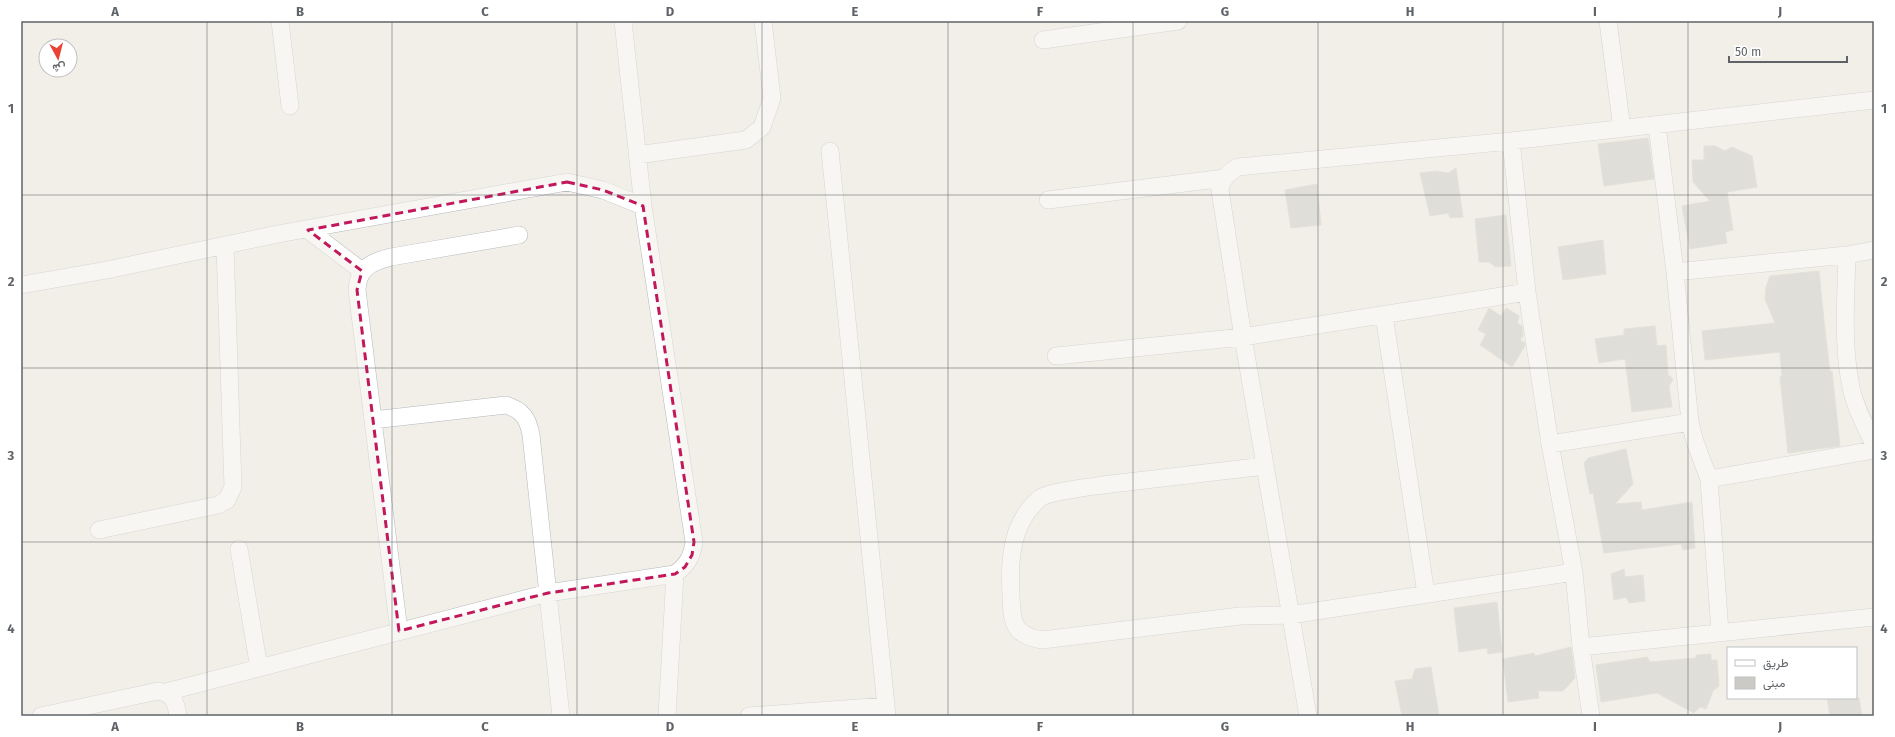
<svg xmlns="http://www.w3.org/2000/svg" width="1895" height="737" font-family="'Fira Sans',Vazirmatn,sans-serif">
<style>
.building{fill:#cccac5;stroke:#d6d1c6}
.lines{fill:none;stroke-linecap:round;stroke-linejoin:round}
.minor-casing{stroke:#b5b8bc;stroke-width:18}
.minor{stroke:#fff;stroke-width:17}
.marked{fill:none;stroke:#c2185b;stroke-width:3;stroke-dasharray:8 5;stroke-linejoin:round}
.grid{fill:none;stroke:#5f6368;stroke-width:1;stroke-opacity:0.55}
.neatline{fill:none;stroke:#5f6368;stroke-width:1.5}
.grid-label{font-size:13px;text-anchor:middle;font-weight:bold;fill:#5f6368}
</style>
<rect width="100%" height="100%" fill="#f1efe8"/>
<!-- building -->
<path class="building" d="M1648 138 1654 179 1604 186 1598 144Z
M1704 146H1715L1725 151 1732 147 1752 156 1757 187 1727 192 1733 230 1725 232 1727 243 1690 249 1682 206 1710 201 1693 182 1692 160H1704Z
M1456 168 1463 217 1450 218 1448 213 1430 216 1420 173 1437 171 1448 173Z
M1317 184 1321 225 1291 228 1285 190Z
M1506 215 1511 266 1496 267 1489 262H1479L1475 219Z
M1603 240 1606 274 1563 280 1558 247Z
M1819 271 1824 321 1830 372 1832 371 1840 446 1788 453 1780 377 1782 376 1780 352 1705 360 1702 331 1775 323 1765 299 1766 287 1770 276Z
M1489 308 1501 316 1506 308 1519 316 1517 323 1522 326 1523 336 1520 340 1525 343V346L1512 367 1480 345 1486 334 1478 330Z
M1655 326 1657 346 1666 345 1668 375 1673 379 1669 386 1672 407 1632 412 1625 359 1599 363 1595 339 1624 335V329Z
M1626 449 1633 484 1615 504 1641 502 1642 510 1692 502 1695 548 1683 550 1681 544 1604 553 1593 493 1590 494 1584 463 1588 458Z
M1624 569 1625 577 1643 575 1645 601 1629 603 1626 597 1614 600 1611 574Z
M1497 602 1502 652 1488 654 1487 648 1459 652 1454 608Z
M1571 647 1575 678 1563 691H1538L1539 698 1508 702 1503 659 1534 653 1535 656Z
M1711 654V660H1717L1719 686 1713 691 1706 709 1700 707 1694 713 1657 693 1601 702 1596 665 1647 657 1650 662 1696 658V655Z
M1431 667 1439 716H1402L1395 681 1412 679 1415 669Z
M1827 698H1859L1862 716H1830Z"/>
<g class="lines">
<defs>
<path id="minor" d="M280 21 290 106
M1608 21 1622 129
M1043 40 1178 21
M1657 125 1675 272 1690 422 1695 442 1709 479 1720 632
M1511 141 1527 292 1550 444 1574 572 1581 647 1591 716
M830 151 887 716
M637 155 746 140 762 127 772 98 763 21
M1048 200 1225 178
M308 230 362 271
M1847 255C1846 298 1842 344 1851 387 1855 407 1865 425 1874 444
M1675 272 1847 255 1874 250
M21 285 107 270 278 234 567 182 603 190 643 206
M1384 315 1426 594
M1056 356 1243 337 1527 292
M373 420 506 405C522 410 528 418 531 435L561 716
M1550 444 1690 422
M1265 466C1214 472 1163 478 1111 484 1098 486 1050 491 1040 498 1011 523 1009 559 1011 595 1012 622 1012 635 1042 640L1240 616 1290 615 1574 572
M1709 479 1874 450
M99 530 218 505 227 500 233 487 225 245
M239 549 259 668
M399 631 357 290C358 268 371 262 391 257L519 235
M1581 647 1874 617
M166 692 548 593 675 574C687 565 692 557 694 542L643 206 623 21
M41 716 158 691C173 693 176 702 178 716
M667 716 675 574
M749 716 886 706
M1308 716 1243 337 1220 190C1221 179 1229 172 1238 167L1511 141 1874 100"/>
</defs>
<!-- minor casing -->
<use href="#minor" class="minor-casing"/>
<!-- minor -->
<use href="#minor" class="minor"/>
</g>
<!-- marked area -->
<path d="M0 0H1895V737H0ZM567 182 603 190 643 206 694 542 692 555 685 567 675 574 548 593 399 631 357 290 362 271 308 230Z" fill="#f1efe8" fill-opacity=".55" fill-rule="evenodd"/>
<path class="marked" d="M567 182 603 190 643 206 694 542 692 555 685 567 675 574 548 593 399 631 357 290 362 271 308 230Z"/>
<!-- grid -->
<path class="grid" d="M207 21V716M392 21V716M577 21V716M762 21V716M948 21V716M1133 21V716M1318 21V716M1503 21V716M1688 21V716M21 195H1874M21 368H1874M21 542H1874"/>
<!-- border -->
<rect width="1895" height="737" fill="none" stroke="#ffffff" stroke-width="44"/>
<!-- legend -->
<rect x="1727" y="647" width="130" height="52" fill="#ffffff" stroke="#bfc1c3"/>
<rect x="1735" y="660" width="20" height="6" fill="#ffffff" stroke="#bfc1c3"/>
<text x="1763" y="667" font-size="12" fill="#5f6368">طريق</text>
<rect x="1735" y="677" width="20" height="12" fill="#cccac5" stroke="#bfc1c3"/>
<text x="1763" y="687" font-size="12" fill="#5f6368">مبنى</text>
<!-- north arrow -->
<g transform="translate(58 58) rotate(173)"><circle r="19" fill="#ffffff" stroke="#bfc1c3"/>
<path d="M0-3L7 15L0 10L-7 15Z" fill="#ea4335"/>
<text y="-6" font-size="11" font-weight="bold" text-anchor="middle" fill="#5f6368">ش</text>
</g>
<!-- scale -->
<path d="M1729 56v6h118v-6" fill="none" stroke="#5f6368" stroke-width="2"/>
<text x="1735" y="56" font-size="12" fill="#5f6368" stroke="#ffffff" stroke-width="3" paint-order="stroke">50 m</text>
<rect x="22" y="22" width="1851" height="693" class="neatline"/>
<g class="grid-label">
<text x="115" y="16">A</text>
<text x="300" y="16">B</text>
<text x="485" y="16">C</text>
<text x="670" y="16">D</text>
<text x="855" y="16">E</text>
<text x="1040" y="16">F</text>
<text x="1225" y="16">G</text>
<text x="1410" y="16">H</text>
<text x="1595" y="16">I</text>
<text x="1780" y="16">J</text>
<text x="11" y="113">1</text>
<text x="1884" y="113">1</text>
<text x="11" y="286">2</text>
<text x="1884" y="286">2</text>
<text x="11" y="460">3</text>
<text x="1884" y="460">3</text>
<text x="11" y="633">4</text>
<text x="1884" y="633">4</text>
<text x="115" y="731">A</text>
<text x="300" y="731">B</text>
<text x="485" y="731">C</text>
<text x="670" y="731">D</text>
<text x="855" y="731">E</text>
<text x="1040" y="731">F</text>
<text x="1225" y="731">G</text>
<text x="1410" y="731">H</text>
<text x="1595" y="731">I</text>
<text x="1780" y="731">J</text>
</g>
</svg>
